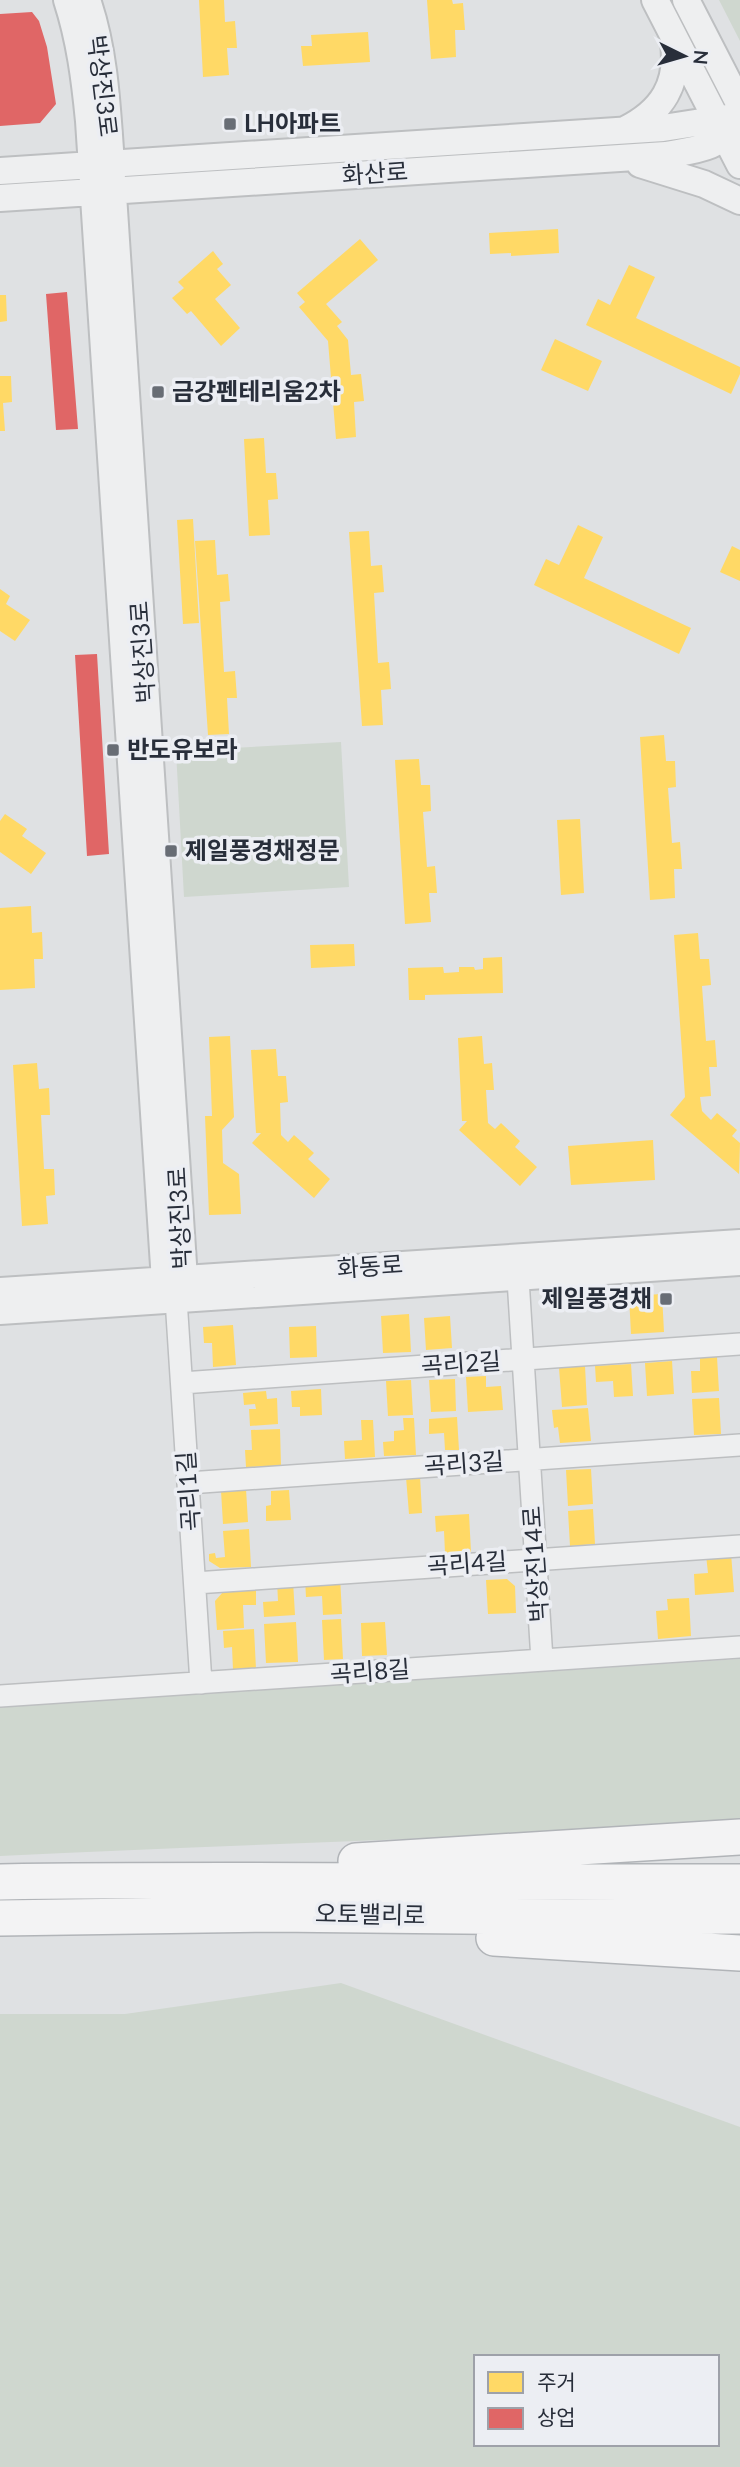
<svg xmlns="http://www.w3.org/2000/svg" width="740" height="2467" font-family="Lato,'Noto Sans KR',sans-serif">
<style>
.green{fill:#cfd7cf;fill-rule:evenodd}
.homes{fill:#ffd966}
.shops{fill:#e06666}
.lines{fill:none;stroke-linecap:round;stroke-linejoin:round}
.minor-casing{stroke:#bdbfc1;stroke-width:24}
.tertiary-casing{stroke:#bdbfc1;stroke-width:30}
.trunk-casing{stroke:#b1b4b8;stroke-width:38}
.minor{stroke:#eeeff0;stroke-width:21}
.tertiary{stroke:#eeeff0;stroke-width:26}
.trunk{stroke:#f3f3f4;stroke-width:35}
.poi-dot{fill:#686d75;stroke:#eceef3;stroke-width:2.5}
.labels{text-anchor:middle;stroke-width:7;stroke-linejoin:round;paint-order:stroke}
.street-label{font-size:24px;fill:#282e3a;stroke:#eceef3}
.poi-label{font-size:24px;font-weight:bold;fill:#282e3a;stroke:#eceef3;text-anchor:start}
</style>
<rect width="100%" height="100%" fill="#dfe1e3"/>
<!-- green -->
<path class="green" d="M719 0H740V41Z
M341 742 349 887 184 897 176 751Z
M740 1659V1824C493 1837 247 1844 0 1856V1707Z
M341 1983 740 2127V2467H0V2014H125ZM476 2357H717V2444H476Z"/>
<!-- homes -->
<path class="homes" d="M199 0H224L225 22 235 21 237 48H227L229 75 203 77Z
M427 0H452L453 4 463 3 465 30H455L456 57 431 59Z
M368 32 370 62 303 66 301 46H312L311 35Z
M558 229 559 253 511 256V253L490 254 489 233Z
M360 239 378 260 326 304 342 322 337 326 348 340 351 375 361 374 364 401 354 402 356 437 336 439 328 341 299 307 305 302 297 293Z
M213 251 223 264 217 269 231 285 215 299 240 328 221 346 191 311 187 314 172 298 184 288 178 282Z
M629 265 655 277 636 318 740 367V374L731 394 586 325 598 299 610 305Z
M0 295H6L7 321 0 322Z
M555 339 602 361 588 391 541 370Z
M0 376H11L12 402 3 403 5 431H0Z
M264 438 266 473H276L278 499 268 500 270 535 249 536 244 439Z
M193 519 199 623 183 624 177 520Z
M578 525 603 537 584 578 691 628 679 654 534 585 546 559 559 565Z
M369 531 371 566 382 565 384 592 374 593 378 663 389 662 391 689 381 690 383 725 362 726 349 532Z
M215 540 217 575 228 574 230 601 220 602 224 672 235 671 237 698H227L229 734 208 735 195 541Z
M732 546 740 550V581L720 572Z
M0 589 10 596 6 604 30 620 15 641 0 631Z
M664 735 666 761H675L676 787 668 788 672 843 680 842 682 869H674L675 898 650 900 640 737Z
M419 759 421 785H430L431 811 423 812 427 867 435 866 437 893H429L431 922 405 924 395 760Z
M5 814 27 829 22 836 46 853 31 874 0 852V821Z
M580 819 584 893 561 895 557 820Z
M31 906 32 933 42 932 43 959H34L35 988 0 990V908Z
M698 933 700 959H709L711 985 702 986 706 1041 715 1040 717 1067H709L711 1096 700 1097 702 1111 711 1120 717 1113 737 1130 732 1136 740 1143 739 1174 670 1115 685 1097 674 935Z
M354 944 355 966 311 968 310 945Z
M502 957 503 993 425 995V1000H409L408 968 443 967 444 973 459 972V967H474L475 970 483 969V958Z
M230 1036 234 1117 222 1130 223 1163 239 1174 241 1214 209 1215 205 1116H212L209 1037Z
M482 1036 484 1064 492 1063 494 1090H486L488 1123 495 1129 501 1123 520 1141 515 1147 537 1167 520 1186 459 1130 467 1121H462L458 1038Z
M276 1049 278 1076H286L288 1102 280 1103 281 1135 288 1142 294 1135 314 1153 308 1159 330 1179 314 1198 252 1143 261 1133H256L251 1050Z
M37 1063 39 1089 49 1088 50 1115H41L44 1169H54L55 1195 46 1196 48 1224 22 1226 13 1065Z
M653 1140 655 1180 571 1185 568 1146Z
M662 1294 664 1332 631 1334 629 1296Z
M409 1314 411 1352 383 1353 381 1316Z
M450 1316 452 1348 426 1350 424 1318Z
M233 1325 236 1365 213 1367 212 1343H204L203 1327Z
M316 1326 317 1357 290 1358 289 1327Z
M717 1357 719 1391 692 1393 691 1371H700V1358Z
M672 1361 674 1394 647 1396 645 1363Z
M631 1364 633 1396 614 1397 613 1381 596 1382 595 1366Z
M585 1366 587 1405 562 1407 559 1368Z
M486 1376V1387L501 1386 503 1410 468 1412 466 1377Z
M455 1379 456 1411 431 1412 429 1380Z
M411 1380 413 1415 388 1416 386 1381Z
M321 1389 322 1415 300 1416V1407H292L291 1391Z
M266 1391 267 1399 277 1398 278 1424 250 1426 249 1409H256L255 1404 244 1405 243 1393Z
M719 1398 721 1434 694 1435 692 1399Z
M588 1408 591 1441 560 1443 558 1427 554 1428 552 1410Z
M457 1417 459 1450H445L444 1433 429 1434V1419Z
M403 1418H414L416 1455 384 1456 383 1442 394 1441V1431L404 1430Z
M361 1420H373L375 1457 345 1459 344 1441 362 1440Z
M280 1429 281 1466 246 1467 245 1450H252L251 1430Z
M591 1469 593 1504 568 1506 566 1470Z
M420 1476 422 1513 409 1514 406 1477Z
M246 1489 248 1522 223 1524 221 1491Z
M289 1490 291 1520 266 1521V1506L271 1505V1491Z
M593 1509 595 1544 570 1546 568 1511Z
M469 1514 471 1552 445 1553 444 1531 436 1532 435 1516Z
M249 1529 251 1567 220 1568 209 1561V1554L215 1553 216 1558 225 1557 223 1531Z
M731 1553 734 1592 695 1595 694 1574 708 1573 706 1555Z
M340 1576 342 1614 323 1615 322 1596 306 1597 305 1579Z
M507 1579 515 1586 516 1613 488 1614 486 1580Z
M277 1581H293L295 1615 264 1617 263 1602 278 1601Z
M256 1590V1605H243L244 1628 217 1630 215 1601 223 1592Z
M689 1598 691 1636 658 1639 656 1611 668 1610 667 1599Z
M341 1619 343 1659 324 1660 322 1620Z
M296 1622 298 1662 266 1663 264 1624Z
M385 1622 387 1655 362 1656 361 1623Z
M254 1629 256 1669 233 1670 232 1647 224 1648 223 1631Z"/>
<!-- shops -->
<path class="shops" d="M32 12 39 21 47 47 56 104 40 123 0 126V14Z
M67 292 78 429 56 430 46 294Z
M97 654 109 854 87 856 75 655Z"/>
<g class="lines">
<defs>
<path id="minor" d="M517 1263 542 1660
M176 1299 201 1683
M182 1383 740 1344
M188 1483 740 1445
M195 1583 740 1546
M0 1696 740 1647"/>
<path id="tertiary" d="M67 0C80 40 85 80 89 121L165 1281 176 1299
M87 0C105 52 107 109 111 164L184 1279 176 1299
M655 0 740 165
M686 0 740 105
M625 130C663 111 679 84 674 43
M640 164 704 184 740 201
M0 171 663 128 740 116
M0 198 666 155C700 149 716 149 740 122
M0 1291 740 1243
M0 1311 740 1262"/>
<path id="trunk" d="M356 1861 740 1837
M0 1882C247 1878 493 1883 740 1882
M0 1918 272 1914 565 1917 740 1916
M494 1938 740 1953"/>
</defs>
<!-- minor casing -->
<use href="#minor" class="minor-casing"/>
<!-- tertiary casing -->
<use href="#tertiary" class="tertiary-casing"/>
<!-- trunk casing -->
<use href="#trunk" class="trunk-casing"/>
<!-- minor -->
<use href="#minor" class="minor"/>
<!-- tertiary -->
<use href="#tertiary" class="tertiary"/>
<!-- trunk -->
<use href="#trunk" class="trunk"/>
</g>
<!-- markers -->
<g class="poi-dot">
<rect x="223" y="117" width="14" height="14" rx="3.5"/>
<rect x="151" y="385" width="14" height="14" rx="3.5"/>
<rect x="106" y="743" width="14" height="14" rx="3.5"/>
<rect x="164" y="844" width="14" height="14" rx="3.5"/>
<rect x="659" y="1292" width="14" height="14" rx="3.5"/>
</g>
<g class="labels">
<!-- street labels -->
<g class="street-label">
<text transform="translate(102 86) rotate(83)" y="8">박상진3로</text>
<text transform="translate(375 174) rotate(-4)" y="8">화산로</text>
<text transform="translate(143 652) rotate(-94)" y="8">박상진3로</text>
<text transform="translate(180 1218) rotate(-93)" y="8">박상진3로</text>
<text transform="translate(370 1267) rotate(-4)" y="8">화동로</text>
<text transform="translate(461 1364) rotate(-4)" y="8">곡리2길</text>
<text transform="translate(464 1464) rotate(-4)" y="8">곡리3길</text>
<text transform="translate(189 1491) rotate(-94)" y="8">곡리1길</text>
<text transform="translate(467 1564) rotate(-4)" y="8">곡리4길</text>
<text transform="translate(536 1564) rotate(-94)" y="8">박상진14로</text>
<text transform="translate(370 1672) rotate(-4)" y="8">곡리8길</text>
<text transform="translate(370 1915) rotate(1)" y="8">오토밸리로</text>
</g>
<!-- poi labels -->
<g class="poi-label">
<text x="244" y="132">LH아파트</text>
<text x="172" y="400">금강펜테리움2차</text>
<text x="127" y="758">반도유보라</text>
<text x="185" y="859">제일풍경채정문</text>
<text x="652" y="1307" text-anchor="end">제일풍경채</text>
</g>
</g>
<!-- legend -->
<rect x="474" y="2355" width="245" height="91" fill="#eceef3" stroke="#9ea1a9" stroke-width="2"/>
<rect x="488" y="2372" width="35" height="21" fill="#ffd966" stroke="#9ea1a9" stroke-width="2"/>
<text x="537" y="2390" font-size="21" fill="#282e3a">주거</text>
<rect x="488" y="2408" width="35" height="21" fill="#e06666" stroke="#9ea1a9" stroke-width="2"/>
<text x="537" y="2425" font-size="21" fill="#282e3a">상업</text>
<!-- north arrow -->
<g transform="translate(684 56) rotate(95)" stroke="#eceef3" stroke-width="5" paint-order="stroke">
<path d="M0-5L12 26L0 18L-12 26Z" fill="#282e3a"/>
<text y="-10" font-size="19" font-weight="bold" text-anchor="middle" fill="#282e3a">N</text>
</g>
</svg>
